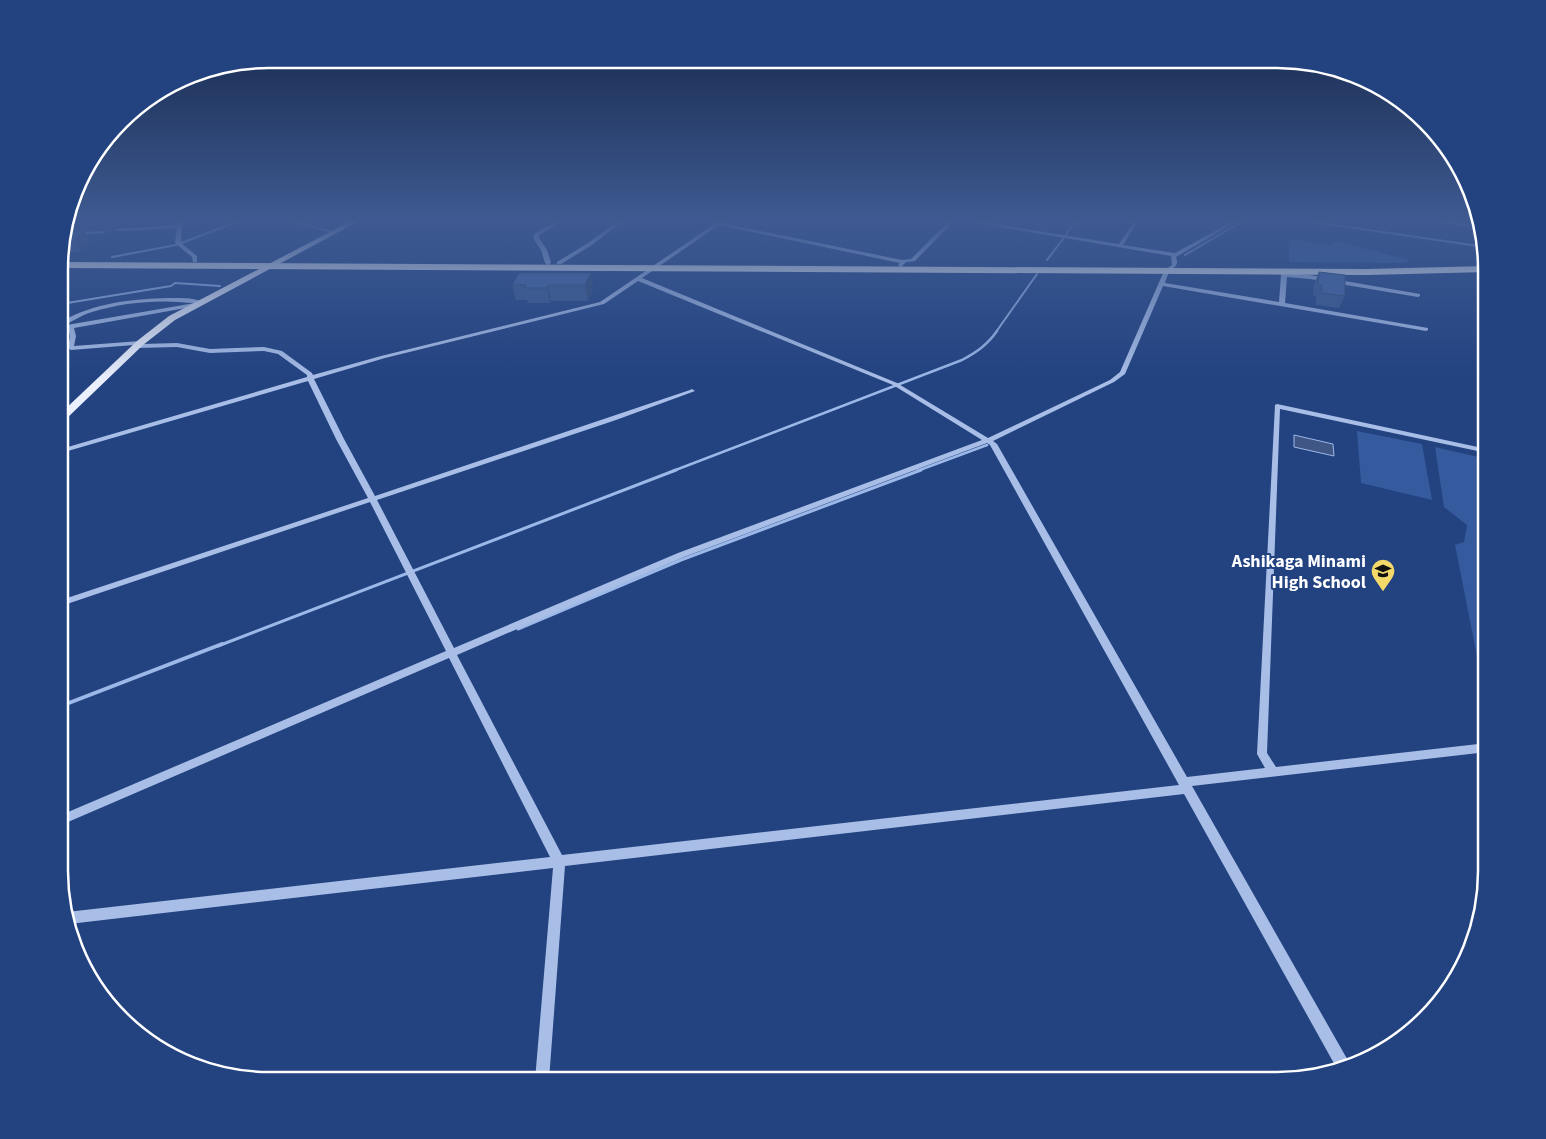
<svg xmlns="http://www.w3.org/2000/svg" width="1546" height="1139" font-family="'Source Sans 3',sans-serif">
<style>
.green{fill:#365a9e}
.water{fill:#405785;stroke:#9cb8e8}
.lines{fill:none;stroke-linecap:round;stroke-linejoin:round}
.stream-far3{stroke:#9cb8e8;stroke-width:2}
.stream-far2{stroke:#9cb8e8;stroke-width:2.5}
.stream-far1{stroke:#9cb8e8;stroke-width:3}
.stream{stroke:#9cb8e8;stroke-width:4}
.minor{fill:#a8bee7;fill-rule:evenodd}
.major{fill:#eaeffd;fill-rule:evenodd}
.highway{fill:#fff;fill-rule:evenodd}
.wall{fill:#3c5a90}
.shaded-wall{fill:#314a75}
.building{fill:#4669a7;stroke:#314a75}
.labels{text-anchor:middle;stroke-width:4;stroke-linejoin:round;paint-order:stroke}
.poi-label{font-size:18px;font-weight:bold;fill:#fff;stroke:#224280;text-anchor:end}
.rim{fill:none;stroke:#fff;stroke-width:2.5}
</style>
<rect width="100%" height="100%" fill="#224280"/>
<!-- green -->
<path class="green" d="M1289 239 1330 245 1335 241 1410 260 1404 263 1289 262Z
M1357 431 1422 444 1432 500 1361 483Z
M1435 447 1487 459V707L1455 545 1464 542 1467 525 1444 507Z"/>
<!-- water -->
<path class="water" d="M1294 435 1333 444 1334 456 1294 447Z"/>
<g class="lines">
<!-- stream-far3 -->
<path class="stream-far3" d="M1307 221 1485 247
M1065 236 1075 221
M1185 255 1243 221
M112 257 176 245 239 221
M1047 260 1063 239
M61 271 63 270
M61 304 171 286 175 283 220 286
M996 332 1037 274"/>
<!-- stream-far2 -->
<path class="stream-far2" d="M673 471 962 360C977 352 987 345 997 331
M917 471 987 445"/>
<!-- stream-far1 -->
<path class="stream-far1" d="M518 629 681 560 921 470
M218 646 676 470"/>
<!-- stream -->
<path class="stream" d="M61 706 222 644"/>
<!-- minor -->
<path class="minor" d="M178 221H182L181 243 197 256V262H193L192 257 175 243 177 228 118 231 116 230 118 229 177 225Z
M287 221H295L336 232 334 233Z
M557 221H563L539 235V238L547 250 551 263 548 265 545 263 541 250 533 238 535 233Z
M618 221H623L592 245 561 264H557V262L588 243Z
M719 221H724L722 223 902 260 911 259 949 221H954L915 261 906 262 901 267 898 265 900 263 719 225 642 278 897 383 988 438 1110 380 1120 372 1164 271 1172 265 1171 256 965 221H976L1119 244 1134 221H1138L1123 245 1175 253 1233 221H1238L1176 257C1179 266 1175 266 1170 271 1168 274 1166 279 1165 283L1279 302 1281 275 1278 271 1281 269 1286 273 1310 275 1420 294V296L1418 297 1310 279 1287 277 1285 303 1428 328V330L1426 331 1163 286 1125 374 1114 382 993 441 997 444 1187 777 1265 768 1257 754 1275 405 1277 404 1487 449V453L1280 409 1267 753 1276 767 1487 743V752L1192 786 1350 1064 1336 1067 1184 794 565 866 549 1080H535L553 868 69 924 65 912H67L550 857 449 658 61 825V815L446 651 370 502 61 606V600L368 498 336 439 308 381 61 453V449L307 377V375L278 354 264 351 210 353 177 347 137 348 135 347 134 345 71 350 68 348 70 336 68 329 61 330V326L195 303 197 304V306L74 328 76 336 74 346 140 341 142 342V344L177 343 210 349 264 347 282 351 312 373 313 375 381 356 600 302ZM638 281 893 385 982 440 678 553 454 648 377 500 616 420 695 391 692 389 690 390 375 496 344 439 314 379 385 358 604 304ZM987 443 990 445 1179 785 562 855 457 655 684 557Z
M1433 221H1445L1479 226 1480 228 1435 222Z
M105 231V233H103L62 236 63 233Z
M168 298C179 298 193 297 203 302L200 304C165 299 127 301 92 312 81 315 71 323 61 326V322C93 303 131 299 168 298Z"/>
<!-- major -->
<path class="major" d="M351 221H359L175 320 143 345 65 420 61 421V413L137 341 169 316Z"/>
<!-- highway -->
<path class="highway" d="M61 262 1367 269 1487 266V272L1367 275 61 268Z"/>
</g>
<!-- wall -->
<path class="wall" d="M84 230 90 241 80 252 61 253V241Z
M1319 272 1345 296 1339 308 1316 305V296H1313L1314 284Z
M591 273 593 289 588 301H551L550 303H528L527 300H516L512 285Z"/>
<!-- shaded-wall -->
<path class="shaded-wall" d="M84 230 90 241 80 252 74 241Z
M591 273 593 289 588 301 585 285Z
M548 285 551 301 550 303 547 288Z"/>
<!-- building -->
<path class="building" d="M84 230 74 241 61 242 63 232Z
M1319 272 1345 275V296L1322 293V285L1318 284Z
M519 273H591L585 285H548L547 288H524L526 285H512Z"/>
<!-- sky -->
<linearGradient id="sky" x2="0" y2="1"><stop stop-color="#132446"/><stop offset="0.58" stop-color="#3e5a91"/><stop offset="1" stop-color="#3e5a91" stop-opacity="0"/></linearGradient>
<rect width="1546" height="380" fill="url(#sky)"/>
<!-- icons -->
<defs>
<symbol id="school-pin" viewBox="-11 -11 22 30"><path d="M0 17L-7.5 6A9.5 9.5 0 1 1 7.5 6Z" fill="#f3d86a" stroke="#224280"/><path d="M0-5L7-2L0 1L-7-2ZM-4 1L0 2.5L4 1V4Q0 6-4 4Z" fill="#111"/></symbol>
</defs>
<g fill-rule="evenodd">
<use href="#school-pin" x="1369" y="557" width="28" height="38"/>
</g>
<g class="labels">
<!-- poi labels -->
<g class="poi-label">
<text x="1366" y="567">Ashikaga Minami<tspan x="1366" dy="21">High School</tspan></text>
</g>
</g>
<!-- crop -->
<path d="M0 0H1546V1139H0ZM269 68H1277A201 201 0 0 1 1478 269V871A201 201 0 0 1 1277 1072H269A201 201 0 0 1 68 871V269A201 201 0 0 1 269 68Z" fill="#224280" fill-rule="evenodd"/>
<path class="rim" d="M269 68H1277A201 201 0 0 1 1478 269V871A201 201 0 0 1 1277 1072H269A201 201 0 0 1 68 871V269A201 201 0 0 1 269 68Z"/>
</svg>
